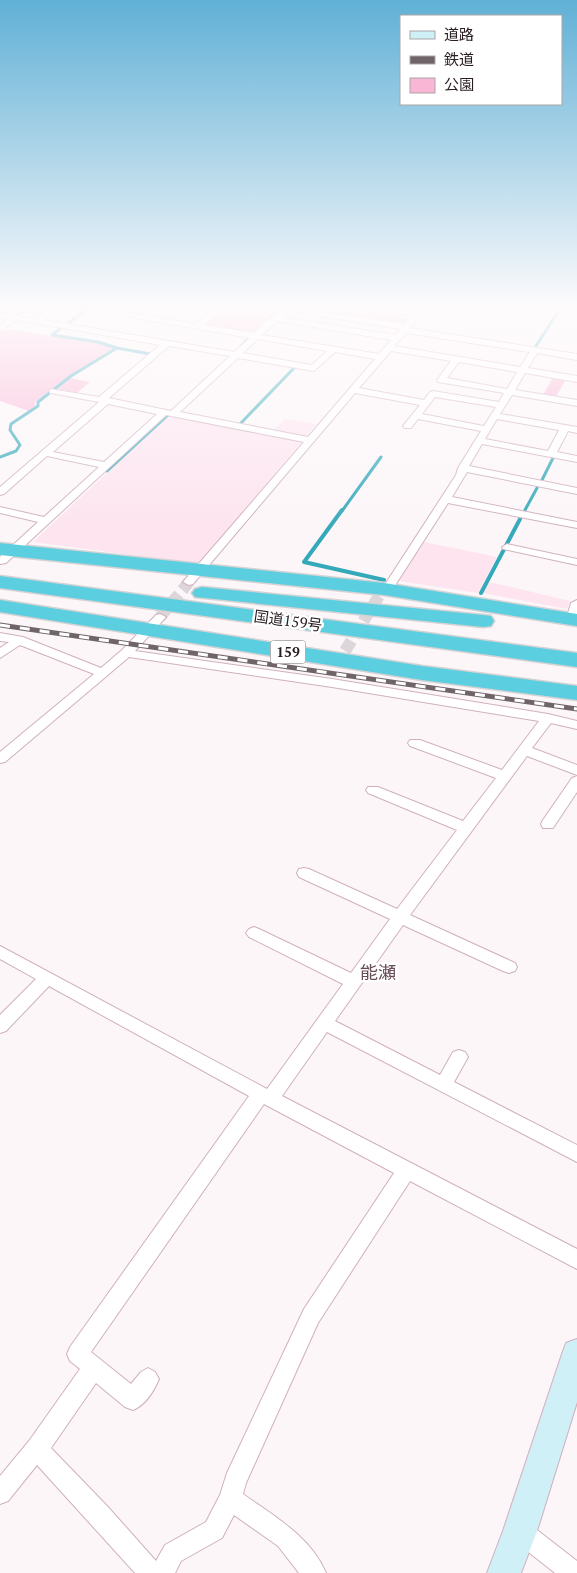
<svg xmlns="http://www.w3.org/2000/svg" width="577" height="1573" font-family="'PT Serif','Noto Sans JP',serif">
<style>
.built{fill:#fde4ef}
.green{fill:#f9b6d5}
.lines{fill:none;stroke-linecap:round;stroke-linejoin:round}
.stream-far1{stroke:#34a9ba;stroke-width:3}
.stream{stroke:#34a9ba;stroke-width:4}
.street-tunnel{stroke:#dcd5d9;stroke-width:12;stroke-dasharray:12 5.5;stroke-linecap:butt}
.street-casing{stroke:#d0b0be;stroke-width:2}
.secondary-casing{stroke:#d0b0be;stroke-width:2}
.highway-casing{stroke:#d4d2d3;stroke-width:3}
.street{fill:#fff;fill-rule:evenodd}
.secondary{fill:#cef0f6;fill-rule:evenodd}
.highway{fill:#5bcee0;fill-rule:evenodd}
.rail-casing{stroke:#6f6569;stroke-width:5}
.rail{stroke:#fff;stroke-width:3;stroke-dasharray:10;stroke-linecap:butt}
.labels{text-anchor:middle;stroke-width:5;stroke-linejoin:round;paint-order:stroke}
.shield{fill:#fff;stroke:#696164;stroke-width:1}
.shield-label{font-size:14px;font-weight:bold;fill:#291d22}
.street-label{font-size:15px;fill:#291d22;stroke:#fff}
.quarter-label{font-size:18px;fill:#674c58;stroke:#fff}
</style>
<rect width="100%" height="100%" fill="#fcf6f9"/>
<!-- built -->
<path class="built" d="M169 415 302 441 199 564 33 542Z
M285 419 316 424 306 436 274 430Z
M424 542 497 557 478 593 398 581Z
M490 582 570 601 567 609 483 593Z"/>
<!-- green -->
<path class="green" d="M220 310H278L253 333 205 325V323Z
M339 310H375L404 314 400 318 408 319 403 325 335 315Z
M7 329 97 343 115 348 68 377 35 402V406L29 411 0 401V332Z
M553 377 566 379 556 397 543 395Z
M70 378 90 382 77 393 57 389Z"/>
<g class="lines">
<!-- stream-far1 -->
<path class="stream-far1" d="M16 316 25 310
M271 318 280 310
M68 323 86 310
M241 346 249 338
M536 346 559 310
M117 348 150 354
M241 423 294 368
M0 457 16 451 20 445 10 430 11 424 38 406V402L71 376 117 348 98 342 52 335 62 327
M107 471 168 415
M542 480 553 458
M525 510 537 488
M342 511 381 457"/>
<!-- stream -->
<path class="stream" d="M342 510 304 562 384 580
M481 593 520 519"/>
<!-- street-tunnel -->
<path class="street-tunnel" d="M160 617 189 582
M345 651 382 591"/>
<defs>
<path id="street" d="M48 310H57L44 320 234 352 250 338 107 313 103 311 114 310 196 324 211 310H220L204 325 254 333 280 310H288L282 317 395 335 401 329 297 312 293 310H311L404 324 417 310H425L410 328 577 354V360L537 353 528 368 577 376V382L525 373 515 390 577 400V406L512 395 500 414 577 427V433L568 431 557 452 577 456V462L482 444 469 466 577 488V494L467 472 452 497 577 522V528L448 503 394 587 386 593H378L376 591 386 583 456 475 458 468 481 431 418 419 411 428H405L403 426 420 405 355 393 193 584 189 585 183 582 304 442 166 415 6 563 0 564V557L38 522 0 513V507L44 517 99 467 47 456 4 494 0 495V487L99 402 50 393V389L99 397 160 345 17 320 0 331V325L8 319 0 317V313L36 319ZM277 321 391 340 379 354 262 335ZM406 333 530 352 520 367 394 346ZM258 339 327 351 312 365 243 353ZM169 346 230 356 171 411 109 398ZM391 351 451 361 437 380 438 382 504 393 499 402 433 391 430 392 424 400 359 388ZM335 352 375 359 308 437 180 412 238 358 314 371ZM459 362 517 372 507 389 447 378ZM435 397 496 407 484 426 422 414ZM108 404 157 414 104 462 53 452ZM497 419 559 430 548 451 485 439Z
M507 544 577 559V565L503 549 502 547Z
M577 600V621L572 624 568 622 566 620 571 603Z
M160 614 166 617 135 651 332 679 548 714 577 721V729L551 723 532 748 577 765V775L527 756 410 915 515 963 517 967 515 971 509 973 503 971 403 925 335 1021 440 1075 453 1052 459 1050 465 1052 468 1057 454 1082 577 1145V1162L327 1032 282 1096 577 1249V1269L410 1181 318 1323 246 1483 243 1494C274 1516 311 1537 326 1573H299L278 1546 234 1515 222 1538 181 1561 175 1573H135L37 1465 8 1501 0 1504V1476L29 1441 80 1369 70 1361 67 1354 70 1347 249 1096 49 986 6 1031 0 1033V1015L36 979 0 959V946L267 1089 343 984 249 937 246 933 249 929 254 927 259 929 351 973 390 919 299 877 297 873 299 869 304 868 309 869 397 909 457 830 368 793 366 790 368 787H378L463 821 496 778 410 746 408 743 410 740H420L502 770 539 721 332 687 129 657 5 762 0 763V752L94 674 20 645 0 658V648L9 642 0 641V633L23 637 101 668 122 650 156 615ZM264 1104 394 1173 304 1309 227 1473 220 1495 206 1522 165 1545 156 1561 108 1507 51 1448 96 1383 125 1407 133 1410C145 1405 154 1391 159 1379L155 1372 148 1368 141 1372 131 1384 91 1352Z
M577 776V792L553 828H543L541 824 543 820 572 778Z
M520 1520 528 1523 577 1561V1573H555L512 1539 509 1531 512 1523Z"/>
<path id="secondary" d="M577 1339V1402L537 1531 521 1573H487L503 1531 562 1354 566 1343Z"/>
<path id="highway" d="M0 543 384 583 577 614V626L384 595 0 555Z
M0 576 577 653V667L0 588Z
M202 587 483 615 491 616 494 621 491 626 483 627 195 597 192 593 195 589Z
M0 600 422 666 577 686V700L422 680 0 612Z"/>
</defs>
<!-- street casing -->
<use href="#street" class="street-casing"/>
<!-- secondary casing -->
<use href="#secondary" class="secondary-casing"/>
<!-- highway casing -->
<use href="#highway" class="highway-casing"/>
<!-- street -->
<use href="#street" class="street"/>
<!-- secondary -->
<use href="#secondary" class="secondary"/>
<!-- highway -->
<use href="#highway" class="highway"/>
<defs>
<path id="rail" d="M0 625 577 709"/>
</defs>
<!-- rail casing -->
<use href="#rail" class="rail-casing"/>
<!-- rail -->
<use href="#rail" class="rail"/>
</g>
<!-- sky -->
<linearGradient id="sky" x2="0" y2="1"><stop stop-color="#60b0d6"/><stop offset="0.58" stop-color="#fefbfc"/><stop offset="1" stop-color="#fefbfc" stop-opacity="0"/></linearGradient>
<rect width="577" height="530" fill="url(#sky)"/>
<g class="labels">
<!-- shield labels -->
<rect class="shield" x="270.5" y="640.5" width="35" height="23" rx="4"/>
<g class="shield-label">
<text x="288" y="657">159</text>
</g>
<!-- street labels -->
<g class="street-label">
<text transform="translate(288 621) rotate(8)" y="5">国道159号</text>
</g>
<!-- quarter labels -->
<g class="quarter-label">
<text x="378" y="979">能瀬</text>
</g>
</g>
<!-- legend -->
<rect x="400" y="15" width="162" height="90" fill="#ffffff" stroke="#a9a5a7"/>
<rect x="410" y="31" width="25" height="8" fill="#cef0f6" stroke="#a9a5a7"/>
<text x="444" y="40" font-size="15" fill="#291d22">道路</text>
<rect x="410" y="56" width="25" height="8" fill="#6f6569" stroke="#a9a5a7"/>
<text x="444" y="65" font-size="15" fill="#291d22">鉄道</text>
<rect x="410" y="78" width="25" height="15" fill="#f9b6d5" stroke="#a9a5a7"/>
<text x="444" y="90" font-size="15" fill="#291d22">公園</text>
</svg>
